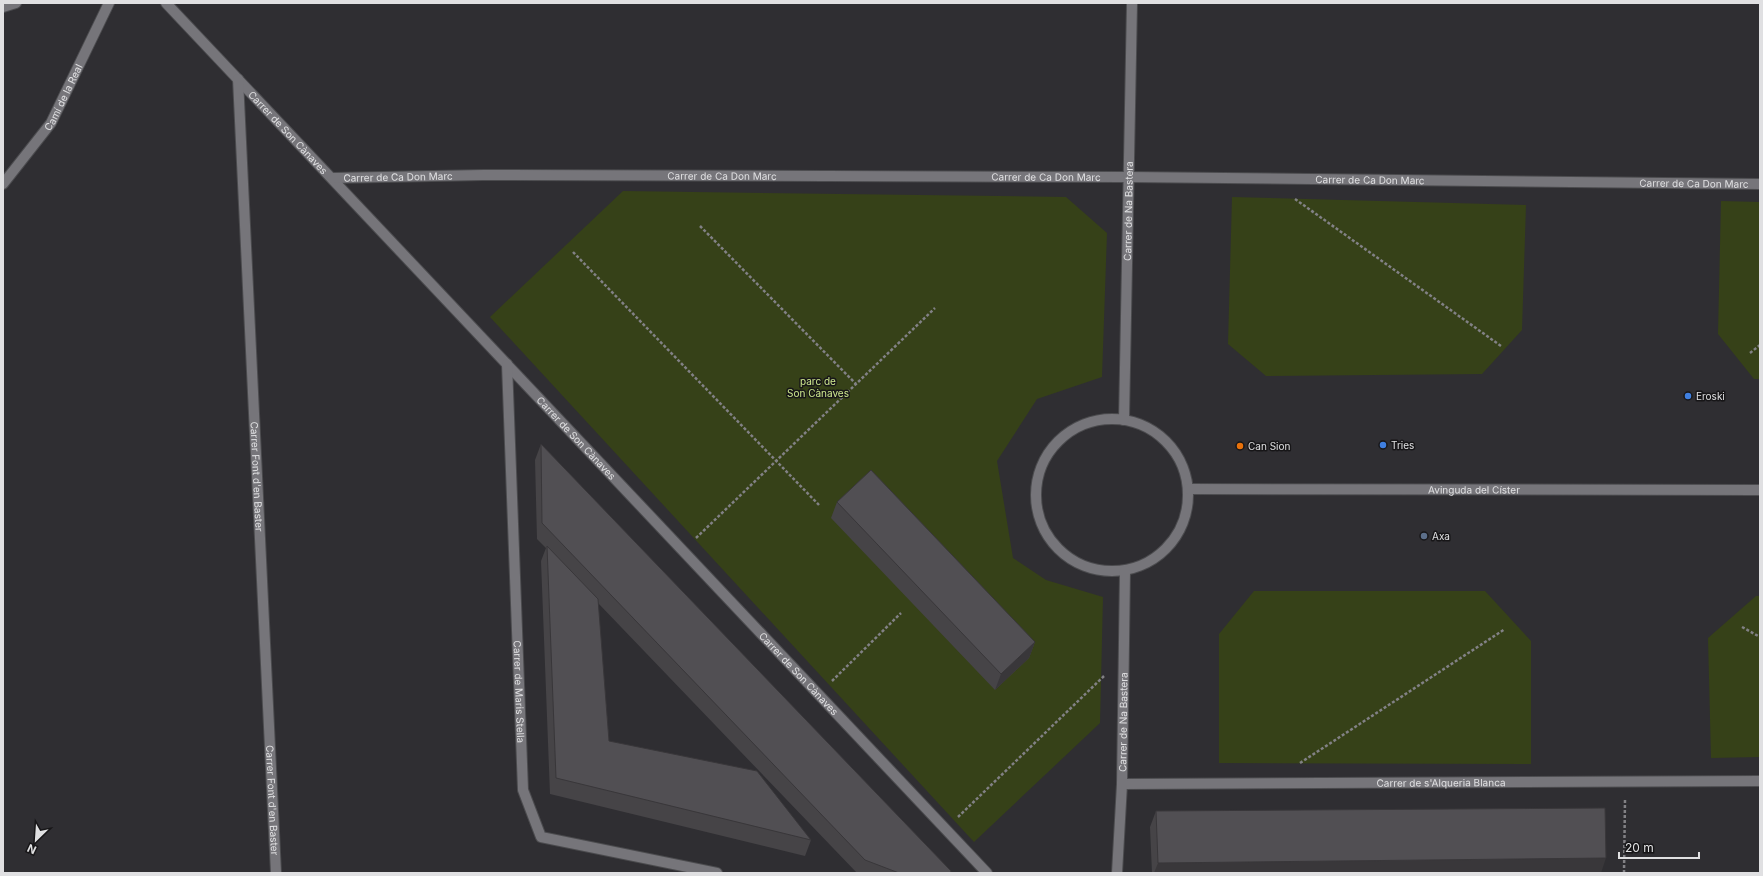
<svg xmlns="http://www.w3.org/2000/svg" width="1763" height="876" font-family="Inter,sans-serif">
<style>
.green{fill:#364118}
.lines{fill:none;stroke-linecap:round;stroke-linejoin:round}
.street-casing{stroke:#4b4b4e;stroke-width:12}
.path{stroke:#828185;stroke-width:2.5;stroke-dasharray:3 2;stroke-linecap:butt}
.street{stroke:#76757a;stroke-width:10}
.wall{fill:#464447}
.shaded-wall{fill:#39373a}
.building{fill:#514f53;stroke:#39373a}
.shop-dot{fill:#3f7fe0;stroke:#171618;stroke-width:1.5}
.food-dot{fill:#e8710a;stroke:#171618;stroke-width:1.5}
.service-dot{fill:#5c6f8a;stroke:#171618;stroke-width:1.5}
.labels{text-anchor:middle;stroke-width:3;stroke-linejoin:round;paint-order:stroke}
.street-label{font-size:10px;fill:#e0e0e2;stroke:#171618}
.park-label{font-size:10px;fill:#cfe98f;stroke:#171618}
.poi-label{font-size:10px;fill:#e0e0e2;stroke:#171618;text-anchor:start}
</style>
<rect width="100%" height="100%" fill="#2f2e32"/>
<!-- green -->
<path class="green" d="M623 191 1066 197 1107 233 1102 377 1037 399 997 461 1013 558 1046 580 1103 597 1100 723 974 842 490 317Z
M1232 197 1526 205 1522 330 1482 374 1266 376 1228 344Z
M1721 201 1760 202V379H1754L1718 334Z
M1254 591H1485L1531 641V764L1219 763V634Z
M1756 596H1760V757L1711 758 1708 638Z"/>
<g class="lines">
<defs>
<g id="street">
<path id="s1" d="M166 3 987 873"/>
<path d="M3 7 16 3"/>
<path id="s2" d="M238 79 276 873"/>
<path id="s3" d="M332 178 483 175 1128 177 1760 184"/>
<path id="s4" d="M3 184 51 123 109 3"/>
<path id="s5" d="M507 364 523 790 541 837 717 873"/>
<circle cx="1112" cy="495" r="76"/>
<path id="s6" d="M1124 420 1132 3"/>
<path id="s7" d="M1188 489 1760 490"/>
<path id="s8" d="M1122 784 1760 781"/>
<path id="s9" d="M1117 873 1122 784 1125 571"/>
</g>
</defs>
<!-- street casing -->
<use href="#street" class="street-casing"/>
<!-- path -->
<path class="path" d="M1295 199 1501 346
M700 226 856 384
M573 252 819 505
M1750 353 1760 345
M696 538 935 308
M1742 627 1760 637
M832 681 901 613
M1300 763 1505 629
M958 817 1104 676
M1624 873 1625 800"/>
<!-- street -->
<use href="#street" class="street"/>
</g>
<!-- wall -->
<path class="wall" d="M541 444 950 873H857L598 603 609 741 811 840 805 856 550 794 541 561 546 548 537 539 535 460Z
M837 502 1035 642 1029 658 995 690 831 518Z
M1156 811 1601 873H1152L1150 827Z"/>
<!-- shaded-wall -->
<path class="shaded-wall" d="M1035 642 1029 658 995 690 1001 674Z
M1606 858 1601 873H1154L1158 863Z"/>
<!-- building -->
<path class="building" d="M541 444 951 871 950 873H899L865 860 542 523Z
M871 470 1035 642 1001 674 837 502Z
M547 546 598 599 609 741 757 771 811 840 556 778Z
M1605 808 1606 858 1158 863 1156 811Z"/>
<!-- markers -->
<g class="shop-dot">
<circle cx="1688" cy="396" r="4"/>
<circle cx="1383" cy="445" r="4"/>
</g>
<circle class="food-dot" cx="1240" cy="446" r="4"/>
<circle class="service-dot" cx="1424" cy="536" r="4"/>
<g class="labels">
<!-- street labels -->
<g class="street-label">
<text dy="4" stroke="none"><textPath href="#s4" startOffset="106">Camí de la Real</textPath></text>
<text dy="4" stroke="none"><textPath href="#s1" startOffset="178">Carrer de Son Cànaves</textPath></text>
<text dy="4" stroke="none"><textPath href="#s3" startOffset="390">Carrer de Ca Don Marc</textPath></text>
<text dy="4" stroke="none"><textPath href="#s3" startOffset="714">Carrer de Ca Don Marc</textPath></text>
<text dy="4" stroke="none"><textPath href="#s3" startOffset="66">Carrer de Ca Don Marc</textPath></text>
<text dy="4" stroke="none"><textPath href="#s3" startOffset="1038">Carrer de Ca Don Marc</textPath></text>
<text dy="4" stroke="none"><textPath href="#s3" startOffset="1362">Carrer de Ca Don Marc</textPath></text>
<text dy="4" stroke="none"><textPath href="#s6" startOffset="209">Carrer de Na Bastera</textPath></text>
<text dy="4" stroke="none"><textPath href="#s1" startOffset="598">Carrer de Son Cànaves</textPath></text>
<text dy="4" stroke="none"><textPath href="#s2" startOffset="398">Carrer Font d'en Baster</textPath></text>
<text dy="4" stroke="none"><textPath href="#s7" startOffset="286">Avinguda del Císter</textPath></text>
<text dy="4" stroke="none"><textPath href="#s1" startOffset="922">Carrer de Son Cànaves</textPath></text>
<text dy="4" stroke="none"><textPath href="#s5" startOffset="328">Carrer de Maris Stella</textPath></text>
<text dy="4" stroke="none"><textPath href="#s9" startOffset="151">Carrer de Na Bastera</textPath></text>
<text dy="4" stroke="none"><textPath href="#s8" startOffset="319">Carrer de s'Alqueria Blanca</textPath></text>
<text dy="4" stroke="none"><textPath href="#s2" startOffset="722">Carrer Font d'en Baster</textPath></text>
</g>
<!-- park labels -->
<g class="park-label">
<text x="818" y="385">parc de<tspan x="818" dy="12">Son Cànaves</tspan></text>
</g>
<!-- poi labels -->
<g class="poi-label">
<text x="1696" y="400">Eroski</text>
<text x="1391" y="449">Tries</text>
<text x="1248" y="450">Can Sion</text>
<text x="1432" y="540">Axa</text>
</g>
</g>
<!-- border -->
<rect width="1763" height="876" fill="none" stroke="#e0e0e2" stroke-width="8"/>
<!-- north arrow -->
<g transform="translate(36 840) rotate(205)" stroke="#171618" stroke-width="3" paint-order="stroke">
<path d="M0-3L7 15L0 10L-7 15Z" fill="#e0e0e2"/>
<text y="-6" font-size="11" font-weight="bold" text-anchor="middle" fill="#e0e0e2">N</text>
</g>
<!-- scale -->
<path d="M1619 852v6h80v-6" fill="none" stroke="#e0e0e2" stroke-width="2"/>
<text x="1625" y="852" font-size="12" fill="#e0e0e2" stroke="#171618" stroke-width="3" paint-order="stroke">20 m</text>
</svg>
